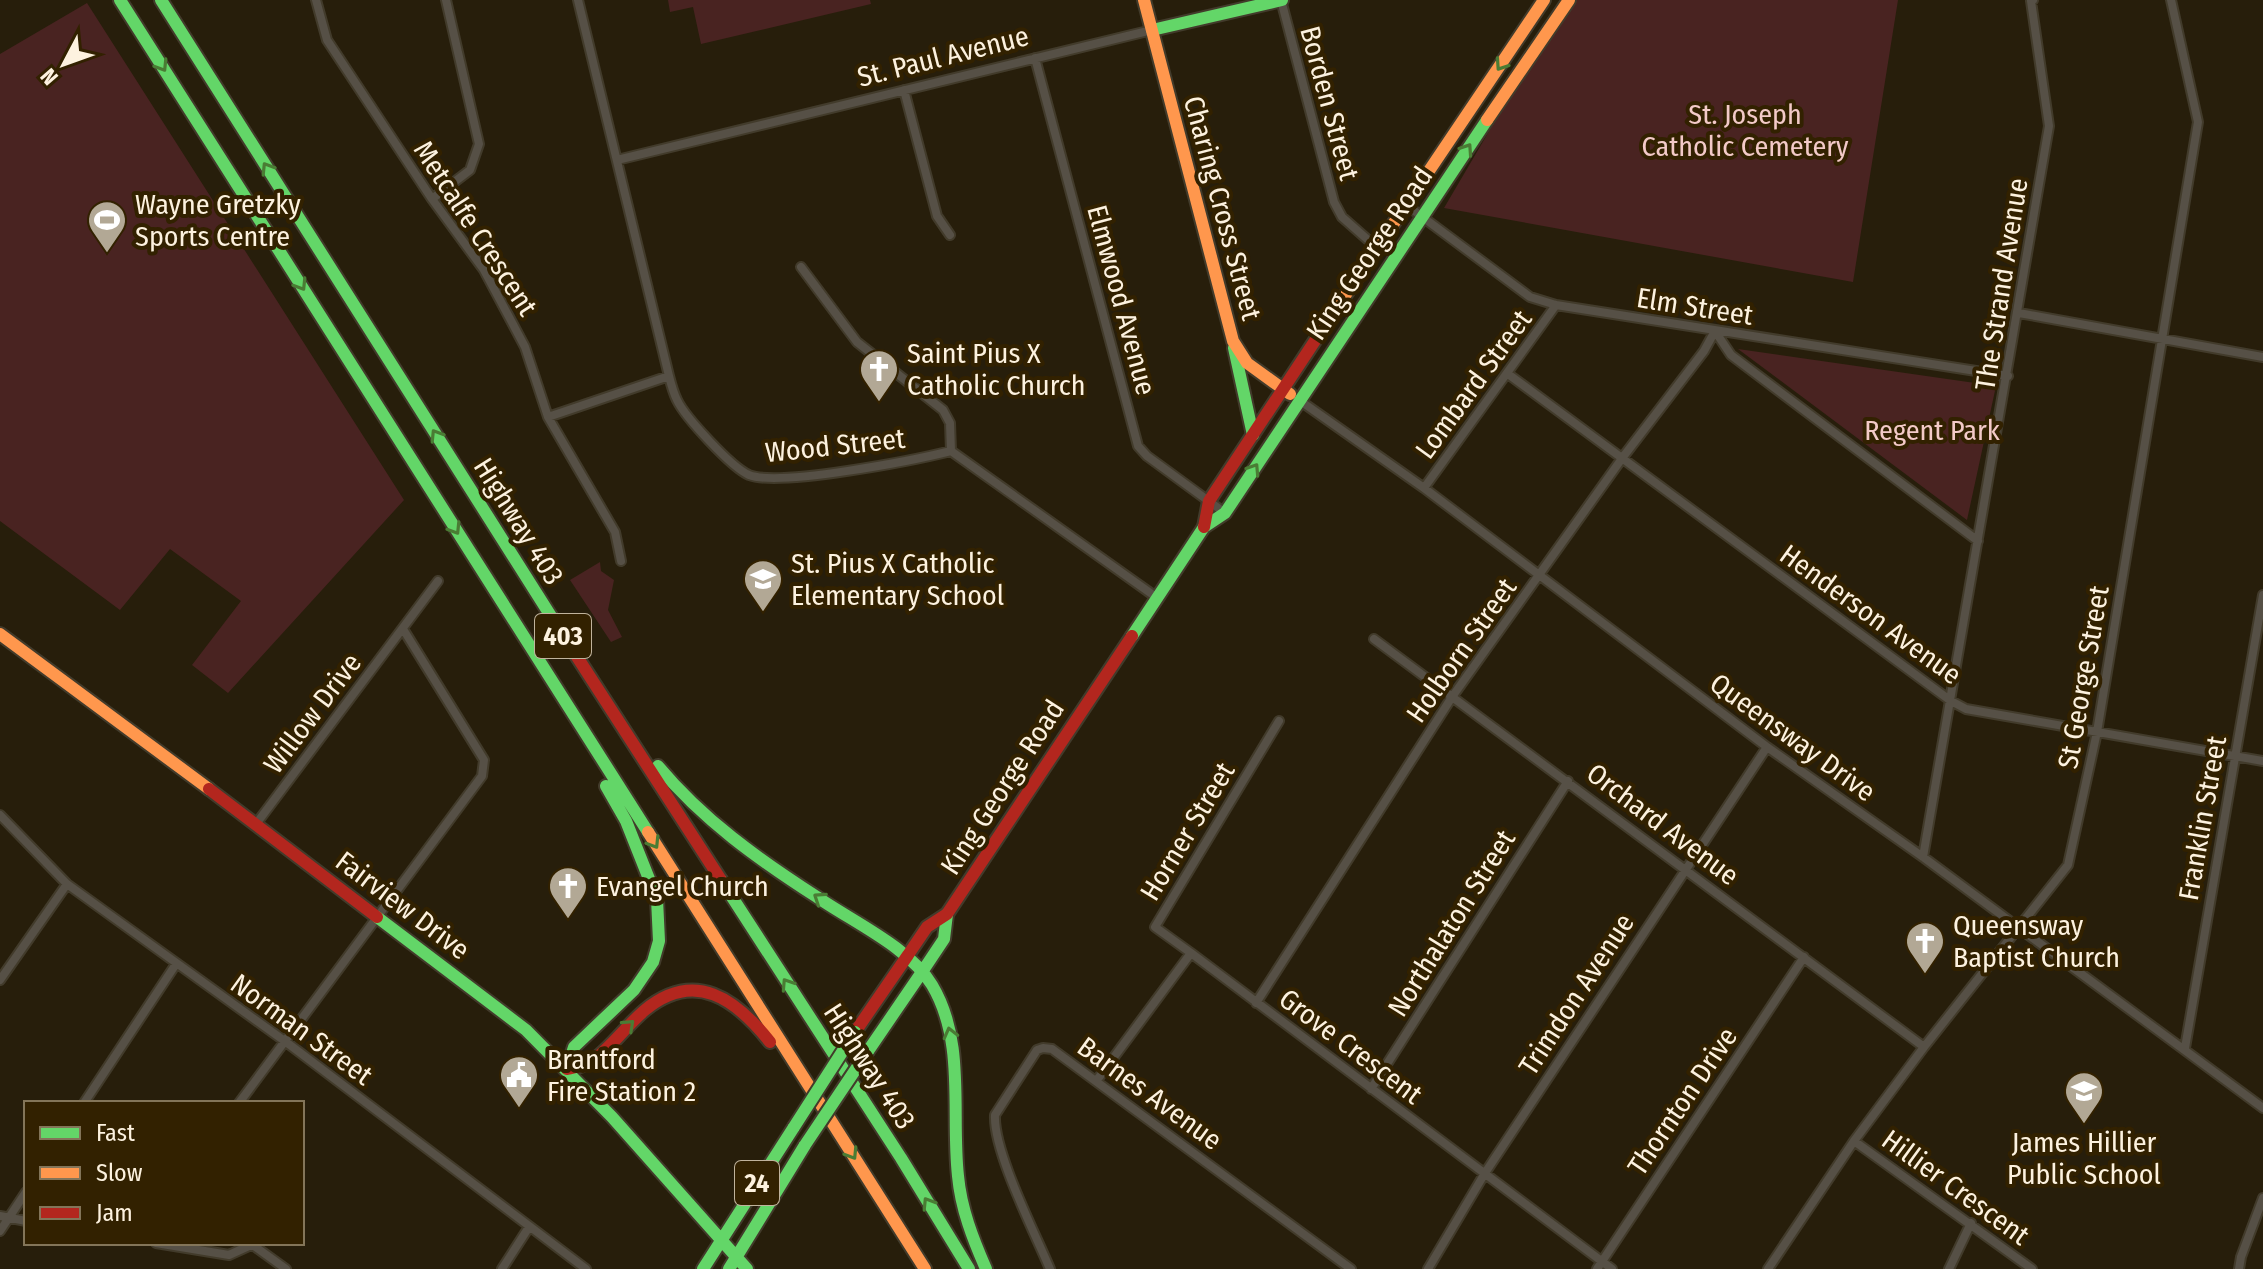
<svg xmlns="http://www.w3.org/2000/svg" width="2263" height="1269" font-family="'Fira Sans Condensed',sans-serif">
<style>
.green{fill:#492321}
.lines{fill:none;stroke-linecap:round;stroke-linejoin:round}
.street-casing{stroke:#423b2b;stroke-width:12}
.fast-casing{stroke:#423b2b;stroke-width:16}
.slow-casing{stroke:#423b2b;stroke-width:16}
.jam-casing{stroke:#423b2b;stroke-width:16}
.street{stroke:#565046;stroke-width:8}
.fast{stroke:#63d668;stroke-width:12}
.slow{stroke:#ff974d;stroke-width:12}
.jam{stroke:#b3261e;stroke-width:12}
.fast-bridge-casing{stroke:#423b2b;stroke-width:16;stroke-linecap:butt}
.fast-bridge{stroke:#63d668;stroke-width:12}
.oneway{stroke:#4a7c34}
.labels{text-anchor:middle;stroke-width:8;stroke-linejoin:round;paint-order:stroke}
.shield{fill:#322100;stroke:#c0b39c;stroke-width:2}
.shield-label{font-size:26px;font-weight:bold;fill:#fdf2df}
.street-label{font-size:28px;fill:#fdf2df;stroke:#322100}
.park-label{font-size:28px;fill:#f3cac8;stroke:#322100}
.poi-label{font-size:28px;fill:#fdf2df;stroke:#322100;text-anchor:start}
</style>
<rect width="100%" height="100%" fill="#271e0b"/>
<!-- green -->
<path class="green" d="M668 0H870L871 4 701 44 693 7 670 12Z
M1576 0H1898L1853 282 1444 208 1549 29Z
M87 3 404 500 228 693 192 665 241 601 170 549 120 610 0 521V54Z
M1738 349 1996 386 1967 520Z
M600 562 601 571 614 580 608 610 622 637 611 642 570 580Z"/>
<g class="lines">
<defs>
<path id="street" d="M316 0 327 40 432 199 484 270 525 347 548 417 615 532 621 561
M578 0 669 376C671 384 673 392 677 400 685 417 731 467 749 475 779 487 915 460 951 451L1156 597
M1281 0 1334 202 1342 217 1376 247
M1035 58 1138 446 1147 456 1225 513
M904 90 937 216 950 235
M617 160 1152 30
M432 199 470 170 479 144 446 0
M1405 204 1530 297 1556 305 2008 376
M801 267 857 342 943 410 950 423 951 451
M2019 313 2263 357
M1508 374 1951 701 1966 709 2263 761
M1299 400 1424 488 1767 747 1923 857 2263 1108
M548 417 669 376
M1424 488 1556 305
M1374 639 1924 1047
M0 815 67 884 286 1042 586 1269
M256 824 438 581
M1923 857 2049 126 2031 1 2033 0
M1191 953 1155 927 1279 721
M0 980 67 884
M1256 1003 1452 697 1623 457 1704 351 1715 331 1731 355 1978 541
M2185 1048 2263 595
M1097 1080 1191 953 1612 1269
M1371 1089 1568 781
M84 1103 176 964
M239 1103 482 776 484 760 403 629
M1854 1141 2032 1269
M0 1216 26 1221
M0 1231 26 1192
M156 1243 229 1255 251 1245
M250 1243 286 1269
M502 1269 529 1227
M1050 1269C1035 1233 993 1151 995 1115L1037 1050 1043 1048 1052 1049 1351 1269
M1428 1269 1485 1173 1767 747
M1597 1269 1804 957
M1768 1269 1854 1141 1924 1047 2068 865 2097 732 2198 122 2171 0
M1949 1269 1971 1223
M2239 1269 2241 1257 2263 1198"/>
<path id="fast" d="M120 0 648 832
M161 0 554 621
M1152 30 1282 0
M1234 348 1253 435
M1132 636 1204 527 1225 513 1487 120
M658 766C703 820 758 859 817 897 853 922 909 947 932 985 966 1042 951 1113 958 1176 961 1209 973 1239 986 1269
M721 880 901 1158 969 1269
M377 917 526 1030 612 1117 747 1269
M922 972 944 939 947 914
M868 1051 922 972
M567 1069 574 1047 634 990 653 962 659 941 657 899 626 821 606 786
M703 1269 794 1127
M729 1269 805 1145"/>
<path id="slow" d="M1144 0 1233 341 1247 363 1290 394
M1487 120 1569 0
M1334 312 1544 0
M0 634 209 789
M648 832 925 1269"/>
<path id="jam" d="M1204 527 1209 501 1334 312
M554 621 721 880
M209 789 377 917
M908 955 927 927 947 914 1132 636
M855 1032 908 955
M567 1069C574 1067 584 1066 591 1062 611 1048 626 1026 645 1010 695 969 736 999 770 1042"/>
</defs>
<!-- street casing -->
<use href="#street" class="street-casing"/>
<!-- fast casing -->
<use href="#fast" class="fast-casing"/>
<!-- slow casing -->
<use href="#slow" class="slow-casing"/>
<!-- jam casing -->
<use href="#jam" class="jam-casing"/>
<!-- street -->
<use href="#street" class="street"/>
<!-- fast -->
<use href="#fast" class="fast"/>
<!-- slow -->
<use href="#slow" class="slow"/>
<!-- jam -->
<use href="#jam" class="jam"/>
<defs>
<path id="fast-bridge" d="M794 1127 855 1032
M805 1145 868 1051"/>
</defs>
<!-- fast-bridge casing -->
<use href="#fast-bridge" class="fast-bridge-casing"/>
<!-- fast-bridge -->
<use href="#fast-bridge" class="fast-bridge"/>
</g>
<!-- one-way arrows -->
<defs><path id="oneway-chevron" d="M-2-3.5L2.5 0L-2 3.5" fill="none" stroke-width="1.6" stroke-linecap="round" stroke-linejoin="round" transform="scale(2)"/></defs>
<g class="oneway">
<use href="#oneway-chevron" transform="translate(1501 65) rotate(124)"/>
<use href="#oneway-chevron" transform="translate(162 66) rotate(58)"/>
<use href="#oneway-chevron" transform="translate(1467 149) rotate(-56)"/>
<use href="#oneway-chevron" transform="translate(267 168) rotate(-122)"/>
<use href="#oneway-chevron" transform="translate(301 285) rotate(58)"/>
<use href="#oneway-chevron" transform="translate(436 435) rotate(-122)"/>
<use href="#oneway-chevron" transform="translate(1254 469) rotate(-57)"/>
<use href="#oneway-chevron" transform="translate(455 529) rotate(58)"/>
<use href="#oneway-chevron" transform="translate(654 843) rotate(58)"/>
<use href="#oneway-chevron" transform="translate(819 898) rotate(-146)"/>
<use href="#oneway-chevron" transform="translate(787 984) rotate(-123)"/>
<use href="#oneway-chevron" transform="translate(629 1025) rotate(-43)"/>
<use href="#oneway-chevron" transform="translate(950 1033) rotate(-104)"/>
<use href="#oneway-chevron" transform="translate(852 1154) rotate(58)"/>
<use href="#oneway-chevron" transform="translate(928 1203) rotate(-122)"/>
</g>
<!-- icons -->
<defs>
<symbol id="stadium-pin" viewBox="-11 -11 22 30"><path d="M0 17L-7.5 6A9.5 9.5 0 1 1 7.5 6Z" fill="#b2a895" stroke="#322100"/><path d="M0-5a6.5 5 0 1 0 0 10a6.5 5 0 1 0 0-10ZM-3.5-1.8h7v3.6h-7Z" fill="#fff"/></symbol>
<symbol id="church-pin" viewBox="-11 -11 22 30"><path d="M0 17L-7.5 6A9.5 9.5 0 1 1 7.5 6Z" fill="#b2a895" stroke="#322100"/><path d="M-1.2-6h2.4v3.5h3.3v2.4h-3.3V6h-2.4V-.1h-3.3v-2.4h3.3Z" fill="#fff"/></symbol>
<symbol id="school-pin" viewBox="-11 -11 22 30"><path d="M0 17L-7.5 6A9.5 9.5 0 1 1 7.5 6Z" fill="#b2a895" stroke="#322100"/><path d="M0-5L7-2L0 1L-7-2ZM-4 1L0 2.5L4 1V4Q0 6-4 4Z" fill="#fff"/></symbol>
<symbol id="civic-pin" viewBox="-11 -11 22 30"><path d="M0 17L-7.5 6A9.5 9.5 0 1 1 7.5 6Z" fill="#b2a895" stroke="#322100"/><path d="M-.6-6.5H3V-4.5H.6V-3L4-1V1h2V6H-6V1h2V-1L-.6-3ZM-1.2 2.5V6h2.4V2.5Z" fill="#fff"/></symbol>
</defs>
<g fill-rule="evenodd">
<use href="#stadium-pin" x="85" y="198" width="44" height="60"/>
<use href="#church-pin" x="857" y="347" width="44" height="60"/>
<use href="#school-pin" x="741" y="557" width="44" height="60"/>
<use href="#church-pin" x="546" y="864" width="44" height="60"/>
<use href="#church-pin" x="1903" y="919" width="44" height="60"/>
<use href="#civic-pin" x="497" y="1053" width="44" height="60"/>
<use href="#school-pin" x="2062" y="1069" width="44" height="60"/>
</g>
<g class="labels">
<!-- shield labels -->
<g class="shield">
<rect x="535" y="614" width="56" height="44" rx="6"/>
<rect x="735" y="1161" width="44" height="44" rx="6"/>
</g>
<g class="shield-label">
<text x="563" y="645">403</text>
<text x="757" y="1192">24</text>
</g>
<!-- street labels -->
<g class="street-label">
<text transform="translate(943 56) rotate(-14)" y="10">St. Paul Avenue</text>
<text transform="translate(1330 103) rotate(75)" y="10">Borden Street</text>
<text transform="translate(1223 208) rotate(75)" y="10">Charing Cross Street</text>
<text transform="translate(476 228) rotate(57)" y="10">Metcalfe Crescent</text>
<text transform="translate(1369 253) rotate(-56)" y="10">King George Road</text>
<text transform="translate(2001 284) rotate(-81)" y="10">The Strand Avenue</text>
<text transform="translate(1122 300) rotate(75)" y="10">Elmwood Avenue</text>
<text transform="translate(1695 306) rotate(9)" y="10">Elm Street</text>
<text transform="translate(1473 384) rotate(-54)" y="10">Lombard Street</text>
<text transform="translate(835 445) rotate(-6)" y="10">Wood Street</text>
<text transform="translate(519 521) rotate(58)" y="10">Highway 403</text>
<text transform="translate(1871 614) rotate(36)" y="10">Henderson Avenue</text>
<text transform="translate(1461 650) rotate(-55)" y="10">Holborn Street</text>
<text transform="translate(2083 677) rotate(-80)" y="10">St George Street</text>
<text transform="translate(312 713) rotate(-53)" y="10">Willow Drive</text>
<text transform="translate(1793 737) rotate(36)" y="10">Queensway Drive</text>
<text transform="translate(1002 787) rotate(-57)" y="10">King George Road</text>
<text transform="translate(2202 818) rotate(-80)" y="10">Franklin Street</text>
<text transform="translate(1663 824) rotate(37)" y="10">Orchard Avenue</text>
<text transform="translate(1187 831) rotate(-59)" y="10">Horner Street</text>
<text transform="translate(403 905) rotate(37)" y="10">Fairview Drive</text>
<text transform="translate(1451 923) rotate(-58)" y="10">Northalaton Street</text>
<text transform="translate(1576 994) rotate(-57)" y="10">Trimdon Avenue</text>
<text transform="translate(302 1029) rotate(36)" y="10">Norman Street</text>
<text transform="translate(1351 1046) rotate(37)" y="10">Grove Crescent</text>
<text transform="translate(870 1066) rotate(57)" y="10">Highway 403</text>
<text transform="translate(1150 1093) rotate(36)" y="10">Barnes Avenue</text>
<text transform="translate(1682 1101) rotate(-56)" y="10">Thornton Drive</text>
<text transform="translate(1956 1187) rotate(36)" y="10">Hillier Crescent</text>
</g>
<!-- park labels -->
<g class="park-label">
<text x="1745" y="124">St. Joseph<tspan x="1745" dy="32">Catholic Cemetery</tspan></text>
<text x="1932" y="440">Regent Park</text>
</g>
<!-- poi labels -->
<g class="poi-label">
<text x="135" y="214">Wayne Gretzky<tspan x="135" dy="32">Sports Centre</tspan></text>
<text x="907" y="363">Saint Pius X<tspan x="907" dy="32">Catholic Church</tspan></text>
<text x="791" y="573">St. Pius X Catholic<tspan x="791" dy="32">Elementary School</tspan></text>
<text x="596" y="896">Evangel Church</text>
<text x="1953" y="935">Queensway<tspan x="1953" dy="32">Baptist Church</tspan></text>
<text x="547" y="1069">Brantford<tspan x="547" dy="32">Fire Station 2</tspan></text>
<text x="2084" y="1152" text-anchor="middle">James Hillier<tspan x="2084" dy="32">Public School</tspan></text>
</g>
</g>
<!-- legend -->
<rect x="24" y="1101" width="280" height="144" fill="#322100" stroke="#837559" stroke-width="2"/>
<rect x="40" y="1127" width="40" height="12" fill="#63d668" stroke="#837559" stroke-width="2"/>
<text x="96" y="1141" font-size="24" fill="#fdf2df">Fast</text>
<rect x="40" y="1167" width="40" height="12" fill="#ff974d" stroke="#837559" stroke-width="2"/>
<text x="96" y="1181" font-size="24" fill="#fdf2df">Slow</text>
<rect x="40" y="1207" width="40" height="12" fill="#b3261e" stroke="#837559" stroke-width="2"/>
<text x="96" y="1221" font-size="24" fill="#fdf2df">Jam</text>
<!-- north arrow -->
<g transform="translate(64 64) rotate(229)" stroke="#322100" stroke-width="6" paint-order="stroke">
<path d="M0-6L14 30L0 20L-14 30Z" fill="#fdf2df"/>
<text y="-12" font-size="22" font-weight="bold" text-anchor="middle" fill="#fdf2df">N</text>
</g>
</svg>
